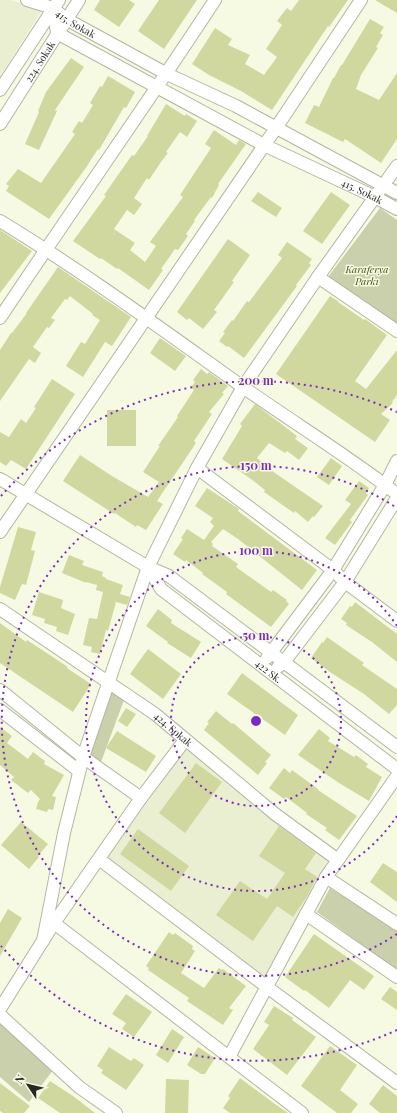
<svg xmlns="http://www.w3.org/2000/svg" width="397" height="1113" font-family="'Playfair Display',serif">
<style>
.built{fill:#eaefd1}
.green{fill:#cacfac}
.building{fill:#d0d8a0}
.lines{fill:none;stroke-linecap:round;stroke-linejoin:round}
.minor-casing{stroke:#b3b6a1;stroke-width:14}
.minor{stroke:#fff;stroke-width:12}
.ring{fill:none;stroke:#7b2cbf;stroke-width:2;stroke-dasharray:2 4}
.labels{text-anchor:middle;stroke-width:3;stroke-linejoin:round;paint-order:stroke}
.street-label{font-size:10px;fill:#272920;stroke:#f6fae3}
.park-label{font-size:10px;font-style:italic;fill:#4b5011;stroke:#f6fae3}
.centre{fill:#7b2cbf;stroke:#f6fae3;stroke-width:2}
.ring-label{font-size:12px;text-anchor:middle;font-weight:bold;fill:#7b2cbf;stroke:#f6fae3;stroke-width:3;stroke-linejoin:round;paint-order:stroke}
</style>
<rect width="100%" height="100%" fill="#f6fae3"/>
<!-- built -->
<path class="built" d="M0 0H10L43 9 0 76Z
M186 746 333 861 266 981 106 858Z"/>
<!-- green -->
<path class="green" d="M380 208 397 220V331L325 281Z
M112 690 124 700 101 762 83 757Z
M330 888 397 931V970L317 912Z
M0 1015 56 1066 29 1102 0 1077Z"/>
<!-- building -->
<path class="building" d="M100 0H129L135 4 119 27 94 10Z
M159 0H197L164 49 138 31Z
M299 0H348L329 27 328 26 272 110 241 91 209 75 192 64 215 28 232 39 228 45 250 55 245 64 264 75 277 57 266 49 282 25 277 21 287 8 291 11Z
M375 0H397V13Z
M370 19 384 27 380 33 383 35 376 47 378 48 361 75 356 89 379 100 397 73V139L381 163 345 139 343 142 305 123 314 105 319 107 333 78H334L341 65H342Z
M71 58 84 67 55 110 57 111 39 150 25 144 39 112 38 111 46 92Z
M108 76 135 92 126 108 124 107 99 150 98 149 85 169 49 219 6 191 9 186 6 184 18 169 41 183 75 134 72 132 79 121 82 123 93 105 90 103 100 86 102 87Z
M166 104 185 116 186 114 197 121 187 137 180 132 166 152 168 153 161 162 149 180 147 178 134 198 142 204 134 215 127 210 114 229 135 243 130 250 145 262 156 246 150 242 183 197 180 195 211 148 205 144 214 130 236 145 239 140 246 144 218 184 219 185 212 198 211 197 194 220 195 221 186 234 188 236 178 250 175 249 161 269 163 270 149 290 118 268 117 269 101 258 100 259 73 241 106 196 104 195 132 155 134 156 148 136H147Z
M258 192 282 208 276 217 251 201Z
M331 192 350 205 322 244 303 231Z
M0 230 32 251 0 293Z
M228 239 250 255 232 281 234 282 214 310 217 312 203 329 189 318 187 320 177 312Z
M287 242 312 259 309 263 311 265 296 285 297 286 244 358 228 346 227 347 219 341 225 333 223 332 232 320 233 321 247 301 249 302 282 258 278 255Z
M58 267 131 317 112 346 105 342 83 377 66 366 81 342 85 344 100 320 92 315 93 314 70 296 67 300 65 299 51 318 55 320 49 328 47 327 33 347 41 353 35 363 29 359 0 401V350L11 333H12L27 313H26Z
M330 296 338 301V302L364 320 365 319 387 335 355 381 366 389 397 350V395L392 402 393 403 381 414 390 420 375 442 276 374Z
M160 338 186 356 175 371 150 353Z
M201 369 207 374 209 372 228 386 222 393 224 394 209 412 212 414 194 441 196 443 157 501 163 504 146 530 137 525 136 527 115 513 114 514 63 481 80 455 112 476 148 497 159 482 143 472 160 446H158L178 417 177 416 194 390 191 387 195 382 193 380Z
M52 379 75 394 26 469 11 460 6 466 0 462V432L9 437 21 419 26 423 36 408 34 407Z
M255 404 297 436 295 439 308 448 299 460 287 451 285 453 269 443 257 458 275 473 323 506 314 517 313 516 308 522 295 511 294 513 264 492 265 490 251 479 222 459 242 426 240 424Z
M107 410H136V446H107Z
M331 458 342 466 329 485 317 477Z
M359 481 369 488 366 493 368 495 350 520 352 522 335 545 325 538 351 504 345 500Z
M207 488 239 509 238 511 317 570 302 590 238 539 223 529 211 542 213 544 212 546 238 564 236 567 271 592 273 590 287 600 286 601 289 604 271 627 226 594 227 592 202 574 203 573 186 560 185 562 173 554 183 539 181 538 187 529 204 540 214 526 210 522 213 518 195 506Z
M18 527 36 532 31 550 35 551 26 585 22 584 15 600 0 593V587Z
M69 555 84 561 82 565 103 572 102 576 106 578V579L123 585 120 594 130 597 127 605 116 602 108 631 106 630 100 654 91 652 92 647 83 645 89 618 97 619 103 592 96 590 97 585 86 582V583L62 573Z
M39 592 63 600 61 608 75 614 68 635 56 631 57 627 44 623 45 619 32 615Z
M355 602 397 634V662L372 642 346 625 347 623 341 619 350 606 352 607Z
M158 609 172 620 171 623 201 642 191 658 167 643 168 642 146 626Z
M0 623 26 642 27 640 68 667 67 668 91 684 73 712 0 663Z
M327 637 364 663 362 665 397 689V705L389 714 364 694 330 672 311 658 322 642 323 643Z
M148 649 181 674 163 699 130 674Z
M242 673 298 715 285 735 227 694Z
M126 708 136 714 127 727 118 721Z
M216 711 232 724 233 723 271 755 265 762 267 763 258 775 204 730 209 723 207 722Z
M0 727 12 736 7 743 15 749 28 759 33 752 45 761 44 764 64 775 52 796 56 797 53 810 48 809 47 812 36 809 38 802 40 799 31 790 28 793 11 780 14 777 0 765Z
M319 729 330 738 328 741 354 757 356 755 368 764 366 767 382 777 369 801 339 783 298 755Z
M117 731 156 756 146 772 106 748Z
M196 763 222 782 185 833 159 813Z
M284 768 290 773 292 770 318 789V790L357 816 339 840 325 830 327 828 306 814 307 813 286 797 284 799 269 788Z
M21 822 48 844 38 856 39 857 29 869 1 845Z
M279 826 316 853 305 869 317 877 306 898 293 917 277 906 253 941 216 915 240 881 267 899 285 873 259 856Z
M138 829 189 866 171 891 120 854Z
M383 863 397 872V902L370 882Z
M8 909 22 918 0 956V923Z
M169 932 173 935 175 933 193 946 192 949 195 951 181 973 204 988 219 968 222 970 223 969 246 986 229 1008 233 1010 223 1025 187 1001 189 998 148 970 149 968 146 966Z
M314 934 374 976 364 990 350 980 329 1008 305 990 304 991 285 977Z
M390 987 397 992V1010L381 999Z
M126 994 152 1012 134 1037 122 1029 126 1023 112 1014Z
M274 1006 293 1018 292 1020 316 1037 287 1075 253 1049 269 1025 264 1022Z
M172 1029 184 1037 168 1063 156 1055Z
M330 1046 357 1065 340 1090 358 1104 351 1113H337L301 1086Z
M109 1047 131 1061 134 1058 144 1065 126 1090 101 1073 103 1070 97 1066Z
M198 1047 215 1058 205 1074H201L187 1065Z
M240 1078 275 1104 288 1113H230L223 1108 230 1098 228 1096Z
M166 1079 189 1080 188 1113H165Z
M50 1081 73 1096 95 1113H60L38 1098Z
M0 1083 30 1106 24 1113H3L0 1111Z
M383 1085 397 1096V1113H380L369 1104Z"/>
<g class="lines">
<defs>
<g id="minor">
<path id="s1" d="M27 0 53 8 66 19 167 74 236 106 397 193"/>
<path id="s2" d="M53 8 57 33 264 145 375 197 397 209"/>
<path d="M0 90 59 0"/>
<path id="s3" d="M0 124 79 0"/>
<path d="M0 221C84 272 163 330 243 387 294 423 348 456 397 494"/>
<path d="M318 277 397 331"/>
<path d="M0 318C71 211 145 107 215 0"/>
<path d="M197 468 333 570 345 582 397 621"/>
<path d="M0 479 148 567 169 576 397 747"/>
<path d="M0 532 276 128 361 0"/>
<path id="s4" d="M148 567 161 589 397 769"/>
<path id="s5" d="M0 609 155 714 275 814 338 860"/>
<path d="M267 658 333 570 385 485 397 461"/>
<path d="M278 667 284 662 345 582 397 498"/>
<path d="M0 690 83 757 141 798"/>
<path d="M0 710 79 771"/>
<path d="M99 859 267 987 397 1083"/>
<path d="M326 877 397 924"/>
<path d="M306 914 397 977"/>
<path d="M54 923 302 1113"/>
<path d="M43 941 64 833 83 757 148 567 197 468 243 387 318 277 397 166"/>
<path d="M0 1009 54 923 141 798 185 740"/>
<path d="M0 1015 79 1087 116 1113"/>
<path d="M229 1057 326 877 397 776"/>
</g>
</defs>
<!-- minor casing -->
<use href="#minor" class="minor-casing"/>
<!-- minor -->
<use href="#minor" class="minor"/>
</g>
<!-- distance rings -->
<g class="ring">
<circle cx="256" cy="721" r="85"/>
<path d="M397 816A170 170 0 1 1 397 626"/>
<path d="M397 934A255 255 0 1 1 397 508"/>
<path d="M397 1030A340 340 0 0 1 1 946M1 496A340 340 0 0 1 397 412"/>
</g>
<g class="labels">
<!-- street labels -->
<g class="street-label">
<text dy="4" stroke="none"><textPath href="#s1" startOffset="55">415. Sokak</textPath></text>
<text dy="4" stroke="none"><textPath href="#s3" startOffset="74">224. Sokak</textPath></text>
<text dy="4" stroke="none"><textPath href="#s2" startOffset="369">415. Sokak</textPath></text>
<text dy="4" stroke="none"><textPath href="#s4" startOffset="161">422 Sk.</textPath></text>
<text dy="4" stroke="none"><textPath href="#s5" startOffset="211">424. Sokak</textPath></text>
</g>
<!-- park labels -->
<g class="park-label">
<text x="367" y="273">Karaferya<tspan x="367" dy="12">Parkı</tspan></text>
</g>
</g>
<circle cx="256" cy="721" r="6" class="centre"/>
<g class="ring-label">
<text x="256" y="385">200 m</text>
<text x="256" y="470">150 m</text>
<text x="256" y="555">100 m</text>
<text x="256" y="640">50 m</text>
</g>
<!-- north arrow -->
<g transform="translate(28 1085) rotate(305)" stroke="#f6fae3" stroke-width="3" paint-order="stroke">
<path d="M0-3L7 15L0 10L-7 15Z" fill="#272920"/>
<text y="-6" font-size="11" font-weight="bold" text-anchor="middle" fill="#272920">N</text>
</g>
</svg>
